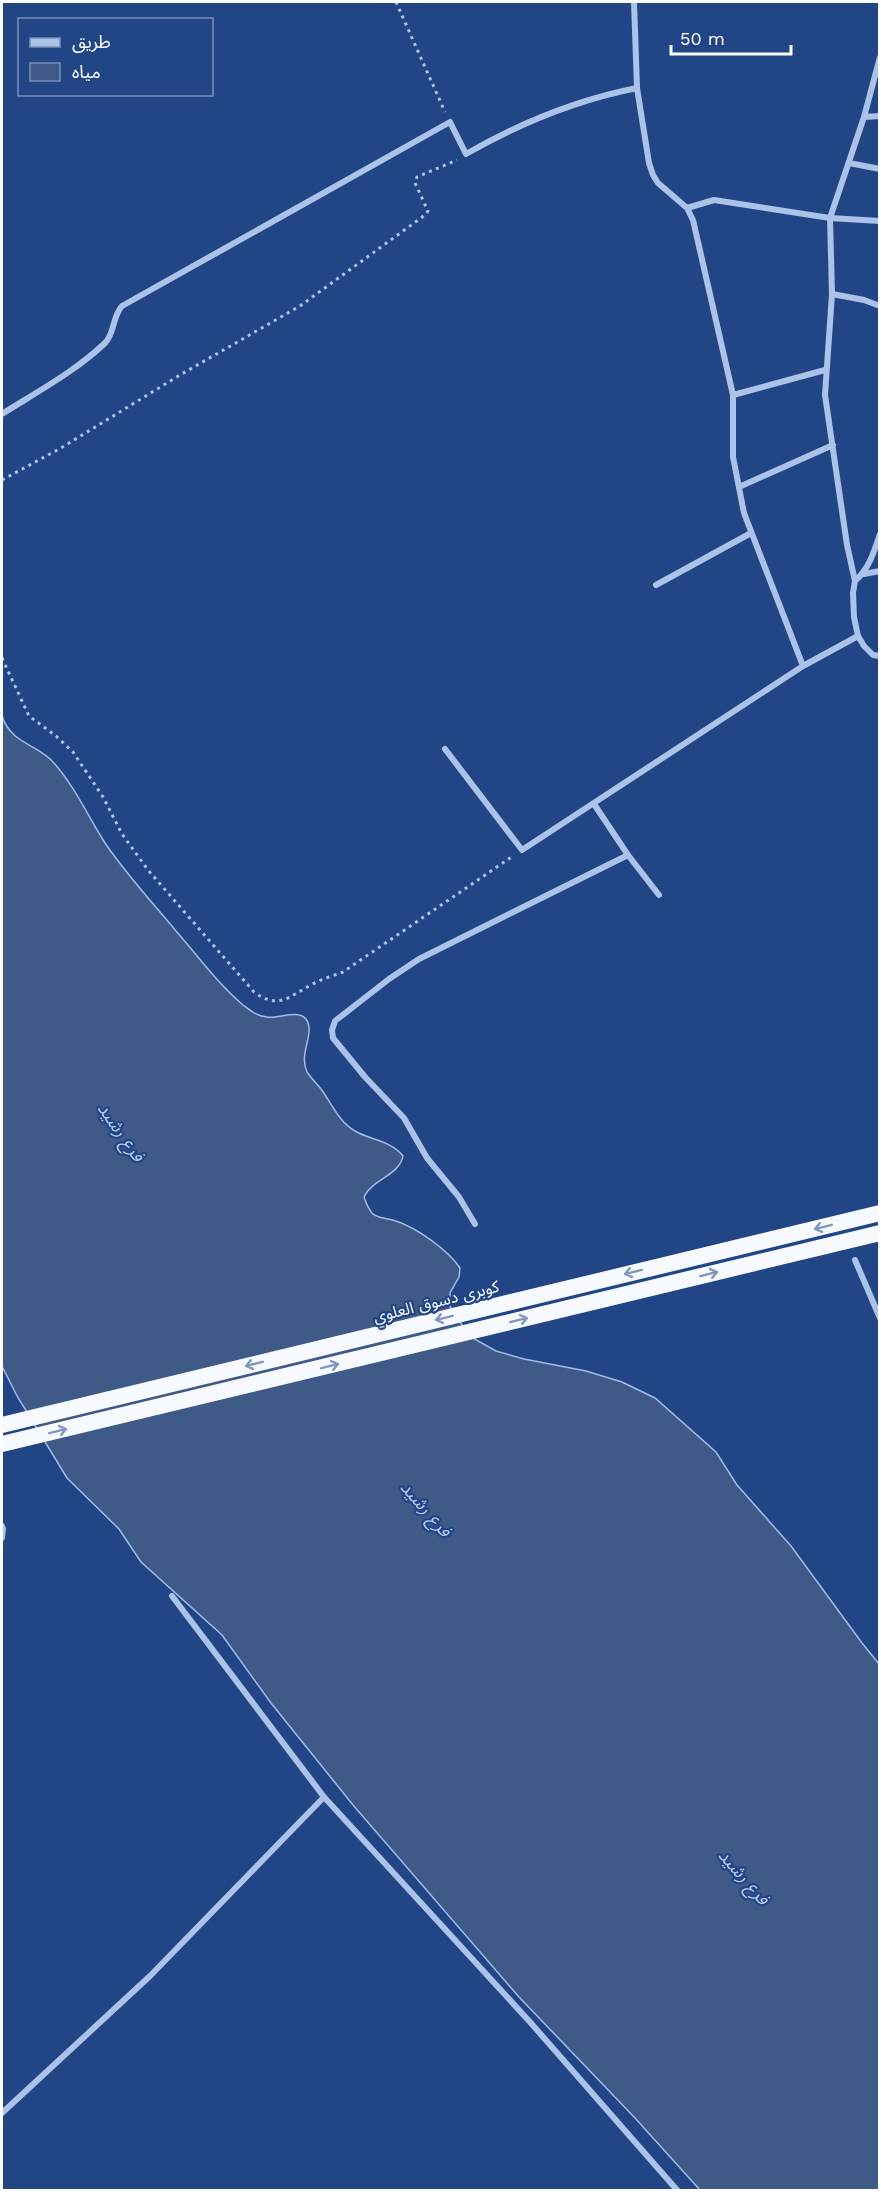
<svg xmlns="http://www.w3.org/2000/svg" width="881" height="2192" font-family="'Work Sans','Noto Sans Arabic',sans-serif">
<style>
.water{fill:#405a88;stroke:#9fbcea;stroke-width:1.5}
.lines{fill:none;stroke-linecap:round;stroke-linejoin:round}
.path{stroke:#abc2e9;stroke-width:3;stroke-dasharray:3 4.5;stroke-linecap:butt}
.minor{stroke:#abc2e9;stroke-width:6}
.trunk{stroke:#f6f9fe;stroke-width:16}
.oneway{stroke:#8197bb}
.labels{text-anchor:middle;stroke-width:4.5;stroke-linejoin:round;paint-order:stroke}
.street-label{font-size:16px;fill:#fff;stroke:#224685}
.water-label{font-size:18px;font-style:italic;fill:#b6ccf0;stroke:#224685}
</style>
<rect width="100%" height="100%" fill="#224685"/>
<!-- water -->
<path class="water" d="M2 716C11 744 38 744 54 763 75 787 88 816 105 843 126 874 152 902 176 931 198 956 218 984 243 1005 251 1011 257 1016 267 1017 278 1019 298 1009 306 1019 316 1033 298 1053 307 1072 311 1078 317 1084 321 1089 332 1104 339 1122 355 1131 370 1140 392 1141 403 1156 400 1175 371 1180 364 1197 366 1203 368 1209 373 1214 379 1219 389 1218 396 1221 417 1228 448 1250 460 1268L459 1277 450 1293V1306L469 1336 496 1351 524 1359 586 1371 622 1382 655 1398 716 1452 737 1485 791 1546 862 1643 879 1664V2190H700L635 2118 519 1997 353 1805 271 1703 222 1635 141 1562 119 1529 67 1478 17 1396 2 1366Z"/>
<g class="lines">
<!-- path -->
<path class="path" d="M396 2 445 112
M2 480 61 448 180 375 300 306 425 215 428 211 415 183 417 177 457 160
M2 658 29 716 56 736 73 752 103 797 122 834 148 870 254 992C279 1010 288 997 311 985 321 979 333 976 343 972L513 856"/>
<!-- minor -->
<path class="minor" d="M880 57 864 117 830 218 832 294 825 395 847 545 855 581 853 593 854 617 858 636 864 646 873 655 880 656
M864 117 880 116
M849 163 880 169
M687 208 714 200 830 218 880 221
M832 294 864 300 880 306
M733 395 825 370
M2 414C35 393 76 371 105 343 115 333 112 317 122 306L450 122 466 154C520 123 576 100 637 88
M739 487 833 445
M864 574 880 571
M855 581C869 569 874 552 880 534
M656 585 751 533
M803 666 858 636
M445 749 522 850 803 666 744 513 733 457V395L693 220 687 208 658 183 653 175 649 163 637 88 634 2
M594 804 628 855 659 895
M475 1224 459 1197 427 1158 404 1118 365 1077 333 1038 332 1030 335 1021 389 979 419 959 628 855
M855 1260 880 1318
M2 1526 3 1529 2 1538
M172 1596 324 1797 530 2022 677 2190
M2 2113 150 1976 324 1797"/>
<!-- trunk -->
<path class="trunk" d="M2 1425 880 1213
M2 1444 880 1233"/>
</g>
<!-- one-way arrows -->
<defs><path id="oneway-shaft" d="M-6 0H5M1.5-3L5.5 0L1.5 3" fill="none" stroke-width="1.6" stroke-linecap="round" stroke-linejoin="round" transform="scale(1.5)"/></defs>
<g class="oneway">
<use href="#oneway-shaft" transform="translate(823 1227) rotate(166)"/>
<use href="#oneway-shaft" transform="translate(633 1272) rotate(166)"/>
<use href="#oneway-shaft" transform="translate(709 1274) rotate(-14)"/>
<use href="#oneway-shaft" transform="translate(444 1318) rotate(166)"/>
<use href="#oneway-shaft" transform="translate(519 1320) rotate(-14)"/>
<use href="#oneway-shaft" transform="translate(254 1364) rotate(166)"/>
<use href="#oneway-shaft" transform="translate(330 1366) rotate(-14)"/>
<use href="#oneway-shaft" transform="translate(58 1431) rotate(-14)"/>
</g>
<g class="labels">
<!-- street labels -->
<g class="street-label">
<text transform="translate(436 1301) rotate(-14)" y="6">كوبرى دسوق العلوي</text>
</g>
<!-- water labels -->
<g class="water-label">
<text transform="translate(121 1132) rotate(55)" y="6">فرع رشيد</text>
<text transform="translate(426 1509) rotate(49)" y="6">فرع رشيد</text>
<text transform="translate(744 1877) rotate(49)" y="6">فرع رشيد</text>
</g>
</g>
<!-- border -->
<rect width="881" height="2192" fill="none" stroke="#ffffff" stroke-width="6"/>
<!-- legend -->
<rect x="18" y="18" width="195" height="78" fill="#224685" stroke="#7a90b6" stroke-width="1.5"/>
<rect x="30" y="38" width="30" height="9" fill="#abc2e9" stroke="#7a90b6" stroke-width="1.5"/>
<text x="72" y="48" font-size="18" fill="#ffffff">طريق</text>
<rect x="30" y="63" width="30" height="18" fill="#405a88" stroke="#7a90b6" stroke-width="1.5"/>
<text x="72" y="78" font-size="18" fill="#ffffff">مياه</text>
<!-- scale -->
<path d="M671 45v9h120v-9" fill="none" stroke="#ffffff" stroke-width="3"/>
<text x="680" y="45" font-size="18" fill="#ffffff" stroke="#224685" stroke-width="4.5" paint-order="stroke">50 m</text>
</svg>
